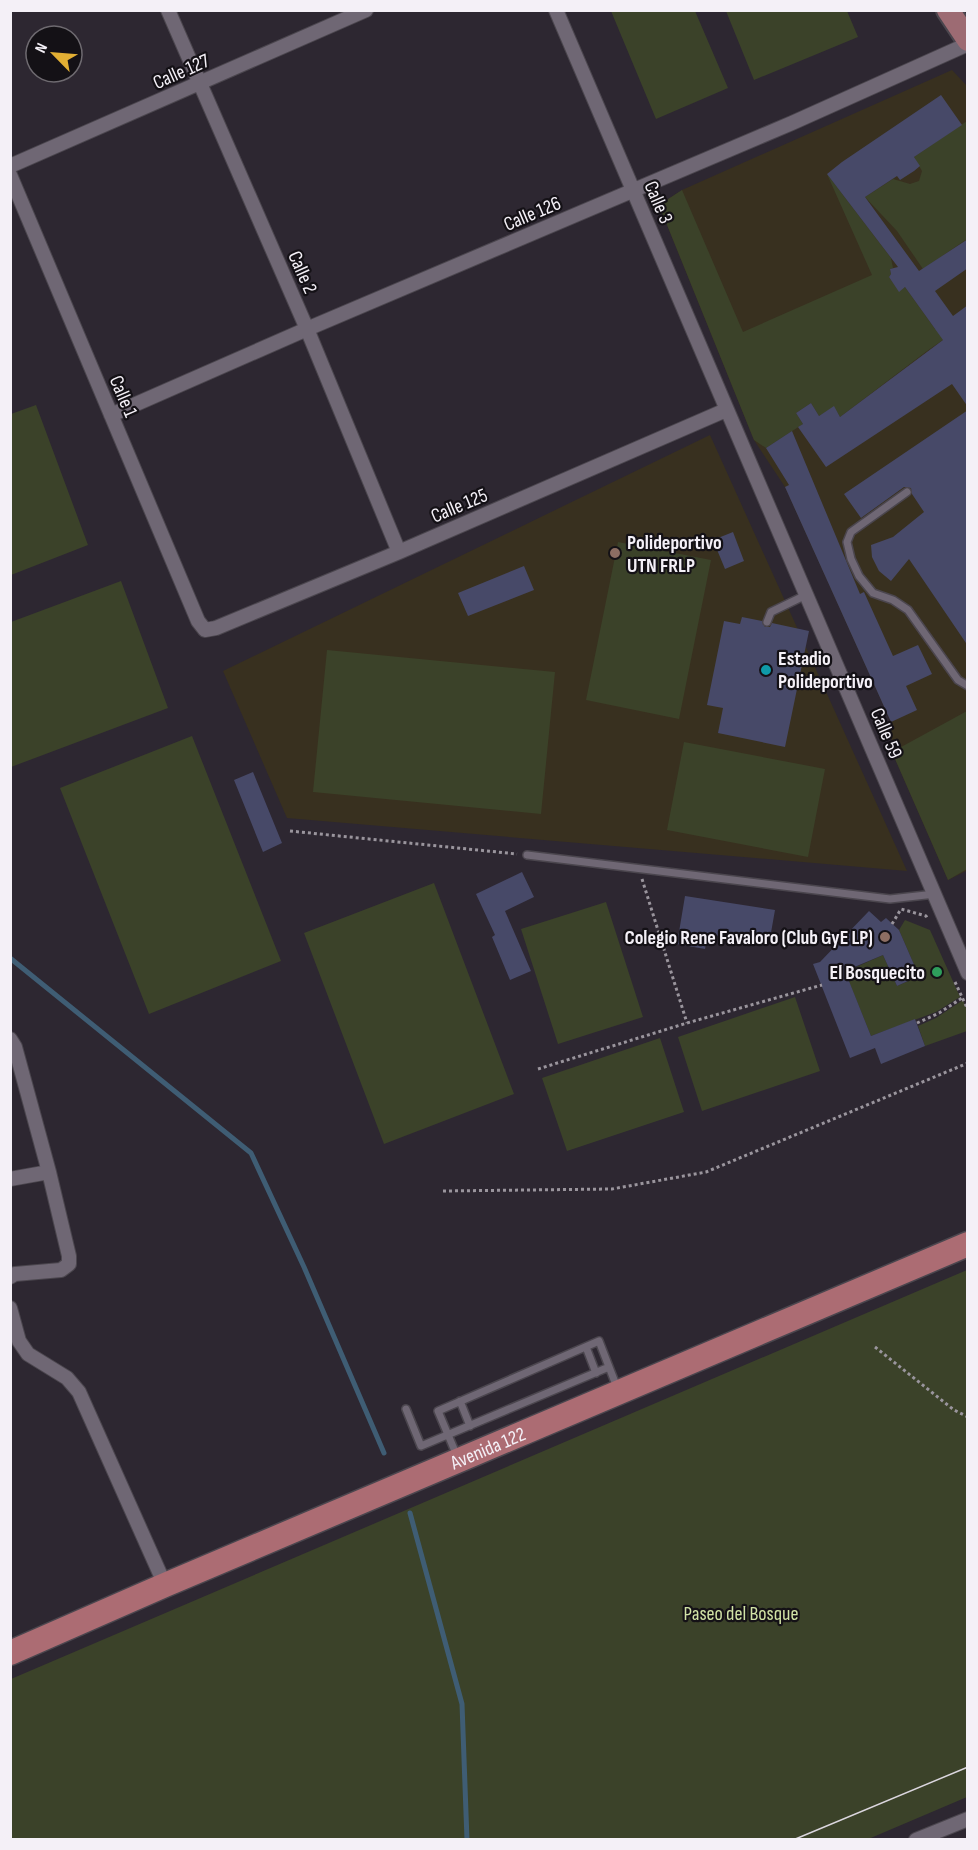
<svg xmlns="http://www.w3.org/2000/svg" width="978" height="1850" font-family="'Sofia Sans Condensed',sans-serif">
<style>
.education{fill:#38301f}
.green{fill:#3b4229}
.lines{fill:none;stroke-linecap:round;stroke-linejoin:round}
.stream{stroke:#3f5d74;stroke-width:5}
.building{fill:#474968}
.service-casing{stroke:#4b464e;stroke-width:10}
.minor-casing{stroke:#4b464e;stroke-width:16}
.primary-casing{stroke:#4b464e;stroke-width:26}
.trunk-casing{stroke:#4b464e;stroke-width:27}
.path{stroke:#9a959d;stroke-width:3;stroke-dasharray:3 3;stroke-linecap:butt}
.service{stroke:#6f6774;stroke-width:7}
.minor{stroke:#6f6774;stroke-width:14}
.primary{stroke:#9d6b73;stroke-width:22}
.trunk{stroke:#ac6c73;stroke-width:24}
.tram{stroke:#dbd6de;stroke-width:1.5}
.education-dot{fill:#8d6e63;stroke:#141116;stroke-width:2}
.culture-dot{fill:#0f9aa8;stroke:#141116;stroke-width:2}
.leisure-dot{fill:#2e9e5b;stroke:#141116;stroke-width:2}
.labels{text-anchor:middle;stroke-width:4.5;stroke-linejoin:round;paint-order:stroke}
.street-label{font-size:20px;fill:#f4f0f7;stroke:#141116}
.poi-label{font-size:20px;font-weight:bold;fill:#f4f0f7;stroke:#141116;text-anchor:start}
.park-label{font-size:20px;fill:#d1e3a6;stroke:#141116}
</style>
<rect width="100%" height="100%" fill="#2d2731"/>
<!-- education -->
<path class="education" d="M952 70 967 86 968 870 948 880 892 752 891 722 785 487 754 440 659 205 682 190Z
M710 435 907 871 287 818 223 671Z"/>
<!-- green -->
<path class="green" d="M611 11H695L728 88 656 119Z
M726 11H847L858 37 754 80Z
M967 121V239L923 269 897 231 865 197 893 179 910 184 919 181 922 171 914 157Z
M827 174 891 258 893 268 890 269 891 274 889 277 899 291 905 287 935 329 942 326 947 337 927 351 840 417 834 407 819 416 811 403 796 413 803 424 766 448 754 440 659 205 682 190 743 332 872 275Z
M36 405 88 545 11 575V414Z
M618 542 711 560 679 719 586 700Z
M121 581 168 708 11 767V622Z
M327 650 555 672 541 814 313 792Z
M967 711V869L948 880 892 752Z
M192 736 281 961 149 1014 60 788Z
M684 742 825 769 808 857 667 830Z
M434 883 514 1094 384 1144 304 933Z
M606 902 643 1017 558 1044 521 929Z
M905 920 930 930 960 997 936 1012 871 1036 845 972 883 955 897 986 919 976 899 930Z
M795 997 820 1071 702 1111 678 1037Z
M963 1000 967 1010V1031L925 1046 918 1026 936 1018Z
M660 1038 684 1112 567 1151 542 1078Z
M967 1270V1797L866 1840 11 1839V1679Z"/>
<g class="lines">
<!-- stream -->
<path class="stream" d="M10 958 251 1153 304 1267 384 1453
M410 1513 462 1704 467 1840"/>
</g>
<!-- building -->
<path class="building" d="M941 95 962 125 914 157 920 166 914 171 900 180 897 176 865 197 919 271 968 239V268L935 291 953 316 968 305V407L952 384 826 467 798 427 803 424 796 413 811 403 819 416 834 406 840 417 943 340 905 287 899 292 889 277 891 274 890 269 898 267 827 174 842 162Z
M968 410V646L909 559 891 581 879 571 872 557 871 545 893 537 924 512 912 494 911 488 904 487 861 518 844 494Z
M792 431 860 594 864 592 893 656 918 645 932 674 906 686 917 710 891 722 785 487 789 485 766 448Z
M733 532 744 561 725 569 713 540Z
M524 566 534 590 468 616 458 593Z
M742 617 762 621 765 627H770L772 623 809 631 785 747 718 733 723 708 707 705 724 621 740 624Z
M253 772 282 843 263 852 234 780Z
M522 872 534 897 505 911 531 971 510 980 492 937 495 935 476 894Z
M685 896 775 910 769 944 708 934 705 949 677 944Z
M869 911 881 922 886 918 899 930 919 976 897 986 883 955 845 971 871 1036 915 1019 925 1046 881 1064 875 1048 850 1058 813 964 820 962Z"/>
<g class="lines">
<defs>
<path id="service" d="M907 492 851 532 847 542 851 559 859 576 873 593 893 600 908 610 958 680 968 686
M767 622 771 612 806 595
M527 855 890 899 935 894
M586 1347 596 1373
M460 1401 470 1426
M406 1409 421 1446 609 1367
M457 1456 438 1411 599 1341 618 1390"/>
<path id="minor" d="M168 10 307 329 399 552
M556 10 968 973
M10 166 366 10
M10 175 198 621 205 630 216 628 399 552 726 410
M111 415 307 329 792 123 968 44
M10 1039 15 1047 49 1172 69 1256V1264L61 1270 15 1274 10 1277
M10 1179 49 1172
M10 1308 19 1341 28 1354 67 1378 79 1392 165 1585
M916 1840 968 1819"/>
<path id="primary" d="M948 10 968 40"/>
<g id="trunk">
<path id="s1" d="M10 1653 165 1585 968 1244"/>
</g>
</defs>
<!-- service casing -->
<use href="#service" class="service-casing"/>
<!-- minor casing -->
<use href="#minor" class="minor-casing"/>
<!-- primary casing -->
<use href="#primary" class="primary-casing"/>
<!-- trunk casing -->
<use href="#trunk" class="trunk-casing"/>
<!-- path -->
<path class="path" d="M290 831 517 854
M642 879 687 1023
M892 924 901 909 926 916 927 918
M955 982 968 1010
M917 1023 939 1013 962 998
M538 1069 687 1023 822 985
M443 1191 612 1189 706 1172 968 1063
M875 1347 954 1410 968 1417"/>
<!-- service -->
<use href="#service" class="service"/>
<!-- minor -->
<use href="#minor" class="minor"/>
<!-- primary -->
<use href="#primary" class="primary"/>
<!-- trunk -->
<use href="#trunk" class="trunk"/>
<!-- tram -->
<path class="tram" d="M793 1840 968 1767"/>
</g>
<!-- markers -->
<g class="education-dot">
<circle cx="615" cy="553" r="6"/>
<circle cx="885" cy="937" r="6"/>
</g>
<circle class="culture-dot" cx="766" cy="670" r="6"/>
<circle class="leisure-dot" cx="937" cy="972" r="6"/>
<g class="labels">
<!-- street labels -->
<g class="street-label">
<text transform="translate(181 71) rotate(-24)" y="7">Calle 127</text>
<text transform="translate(659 202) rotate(67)" y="7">Calle 3</text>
<text transform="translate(532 213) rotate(-23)" y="7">Calle 126</text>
<text transform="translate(303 272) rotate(66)" y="7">Calle 2</text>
<text transform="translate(124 396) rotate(67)" y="7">Calle 1</text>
<text transform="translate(459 505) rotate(-23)" y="7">Calle 125</text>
<text transform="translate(887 733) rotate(67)" y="7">Calle 59</text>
<text dy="7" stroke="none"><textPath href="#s1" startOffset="520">Avenida 122</textPath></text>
</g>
<!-- poi labels -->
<g class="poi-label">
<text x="627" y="549">Polideportivo<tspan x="627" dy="23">UTN FRLP</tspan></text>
<text x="778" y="665">Estadio<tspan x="778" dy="23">Polideportivo</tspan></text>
<text x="873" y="944" text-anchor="end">Colegio Rene Favaloro (Club GyE LP)</text>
<text x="925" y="979" text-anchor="end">El Bosquecito</text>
</g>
<!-- park labels -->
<g class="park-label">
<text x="741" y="1620">Paseo del Bosque</text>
</g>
</g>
<!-- border -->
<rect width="978" height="1850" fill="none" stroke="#f4f0f7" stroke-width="24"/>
<!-- north arrow -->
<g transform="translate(54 54) rotate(295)"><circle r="28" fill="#141116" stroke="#6e6a70" stroke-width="1.5"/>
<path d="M0-4.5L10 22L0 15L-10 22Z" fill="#e2af34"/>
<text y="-9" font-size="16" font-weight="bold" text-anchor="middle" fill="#f4f0f7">N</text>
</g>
</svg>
